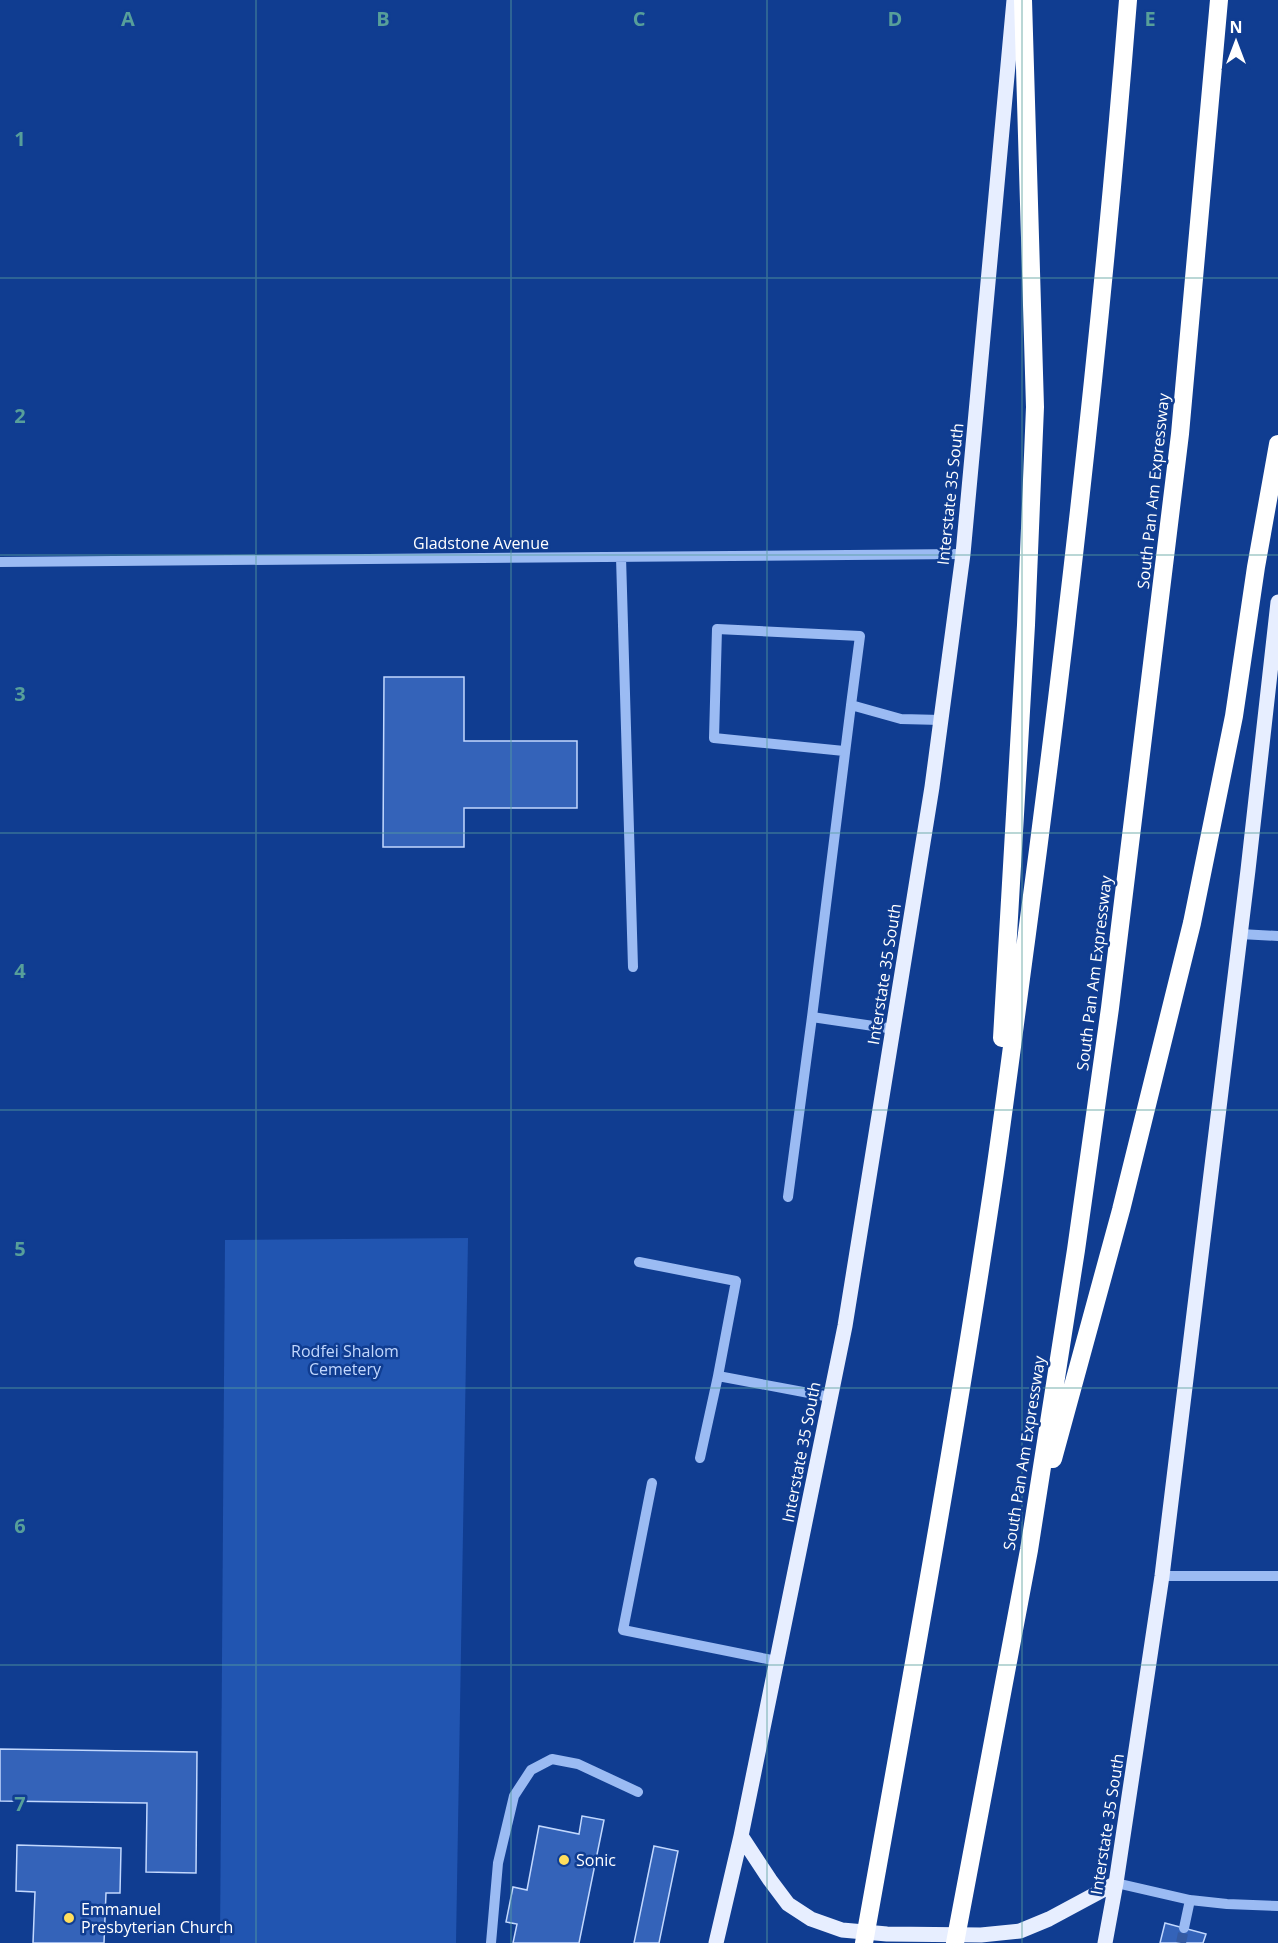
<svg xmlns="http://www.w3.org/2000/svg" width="1278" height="1943" font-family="'Open Sans',sans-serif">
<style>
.green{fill:#2155b1}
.building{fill:#3463b9;stroke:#c2d8fe;stroke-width:1.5}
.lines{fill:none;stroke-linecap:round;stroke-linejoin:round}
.minor-tunnel{stroke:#345aa2;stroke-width:10;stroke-dasharray:10 5;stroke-linecap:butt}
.minor{stroke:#9bbbf3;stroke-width:10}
.major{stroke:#e7eeff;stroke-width:15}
.highway{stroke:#fff;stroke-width:18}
.grid{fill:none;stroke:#579f9a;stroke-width:1.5;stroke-opacity:0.55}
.poi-dot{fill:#ffde5d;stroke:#103d91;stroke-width:2}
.labels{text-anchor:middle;stroke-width:5;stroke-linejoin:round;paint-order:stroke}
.street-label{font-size:16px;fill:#fff;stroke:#103d91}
.park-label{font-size:16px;fill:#c2d8fe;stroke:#103d91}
.poi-label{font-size:16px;fill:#fff;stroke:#103d91;text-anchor:start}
.grid-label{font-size:20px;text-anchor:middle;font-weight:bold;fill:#579f9a;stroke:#103d91;stroke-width:5;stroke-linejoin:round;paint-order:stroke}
</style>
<rect width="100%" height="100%" fill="#103d91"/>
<!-- green -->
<path class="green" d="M468 1238 456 1943H220L225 1240Z"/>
<!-- building -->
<path class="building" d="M384 677H464V741H577V808H464V847H383Z
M0 1749 197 1752 196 1873 146 1872 147 1803 0 1801Z
M582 1816 604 1820 579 1943H513L517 1924 506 1922 513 1887 527 1890 539 1826 579 1834Z
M17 1845 121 1848 120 1893H106L104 1943H33L35 1892 16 1891Z
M654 1846 678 1851 659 1943H634Z
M1165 1923 1206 1934 1203 1943H1160Z"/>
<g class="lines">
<!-- minor-tunnel -->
<path class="minor-tunnel" d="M1181 1943 1184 1928"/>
<!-- minor -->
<path class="minor" d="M621 557 633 967
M0 562 963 554
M844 751 714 738 717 629 860 636 851 705
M1240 934 1278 936
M894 1029 812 1017 851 705 901 719 941 720
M788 1197 812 1017
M639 1262 736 1281 718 1376 830 1397
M700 1458 718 1376
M652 1483 623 1630 777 1661
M1162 1576H1278
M1116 1883 1190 1900 1227 1904 1278 1906
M1184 1928 1190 1900
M491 1943 498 1863 514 1796 531 1770 552 1759 578 1764 638 1792"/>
<!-- major -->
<path class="major" d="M741 1836 770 1880 788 1904 811 1919 842 1930 887 1934 981 1935 1020 1931 1049 1919 1116 1883
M716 1943 741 1836 845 1326 932 787 963 554 1014 0
M1105 1943 1116 1883 1162 1576 1248 870 1278 602"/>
<!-- highway -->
<path class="highway" d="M1002 1038 1026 625 1035 407 1023 0
M1053 1459 1121 1210 1192 923 1234 716 1256 567 1278 444
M864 1943C909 1691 955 1439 993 1185 1005 1104 1015 1022 1026 941 1068 628 1103 315 1128 0
M955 1943 1029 1550 1076 1250 1110 1008 1180 434 1219 0"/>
</g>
<!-- grid -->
<path class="grid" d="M256 0V1943M511 0V1943M767 0V1943M1022 0V1943M0 278H1278M0 555H1278M0 833H1278M0 1110H1278M0 1388H1278M0 1665H1278"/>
<!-- markers -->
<g class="poi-dot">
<circle cx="564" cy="1860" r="6"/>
<circle cx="69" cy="1918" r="6"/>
</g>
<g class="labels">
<!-- street labels -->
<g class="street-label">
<text transform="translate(1153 491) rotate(-84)" y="6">South Pan Am Expressway</text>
<text transform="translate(950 494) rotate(-84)" y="6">Interstate 35 South</text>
<text x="481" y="549">Gladstone Avenue</text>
<text transform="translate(1094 973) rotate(-83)" y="6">South Pan Am Expressway</text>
<text transform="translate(884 974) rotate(-81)" y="6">Interstate 35 South</text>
<text transform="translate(801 1452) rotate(-79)" y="6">Interstate 35 South</text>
<text transform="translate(1024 1453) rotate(-81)" y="6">South Pan Am Expressway</text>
<text transform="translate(1107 1824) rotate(-81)" y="6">Interstate 35 South</text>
</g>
<!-- park labels -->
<g class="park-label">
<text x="345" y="1357">Rodfei Shalom<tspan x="345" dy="18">Cemetery</tspan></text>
</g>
<!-- poi labels -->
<g class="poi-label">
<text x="576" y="1866">Sonic</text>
<text x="81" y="1915">Emmanuel<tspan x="81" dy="18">Presbyterian Church</tspan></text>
</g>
</g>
<g class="grid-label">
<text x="128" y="26">A</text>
<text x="383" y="26">B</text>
<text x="639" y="26">C</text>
<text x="895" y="26">D</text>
<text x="1150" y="26">E</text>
<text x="20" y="146">1</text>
<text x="20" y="423">2</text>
<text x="20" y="701">3</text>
<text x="20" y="978">4</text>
<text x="20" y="1256">5</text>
<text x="20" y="1533">6</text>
<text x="20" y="1811">7</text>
</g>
<!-- north arrow -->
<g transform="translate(1236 42)" stroke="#103d91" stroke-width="4.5" paint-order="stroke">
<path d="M0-4.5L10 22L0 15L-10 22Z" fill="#ffffff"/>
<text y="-9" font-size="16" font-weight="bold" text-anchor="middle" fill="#ffffff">N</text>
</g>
</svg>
